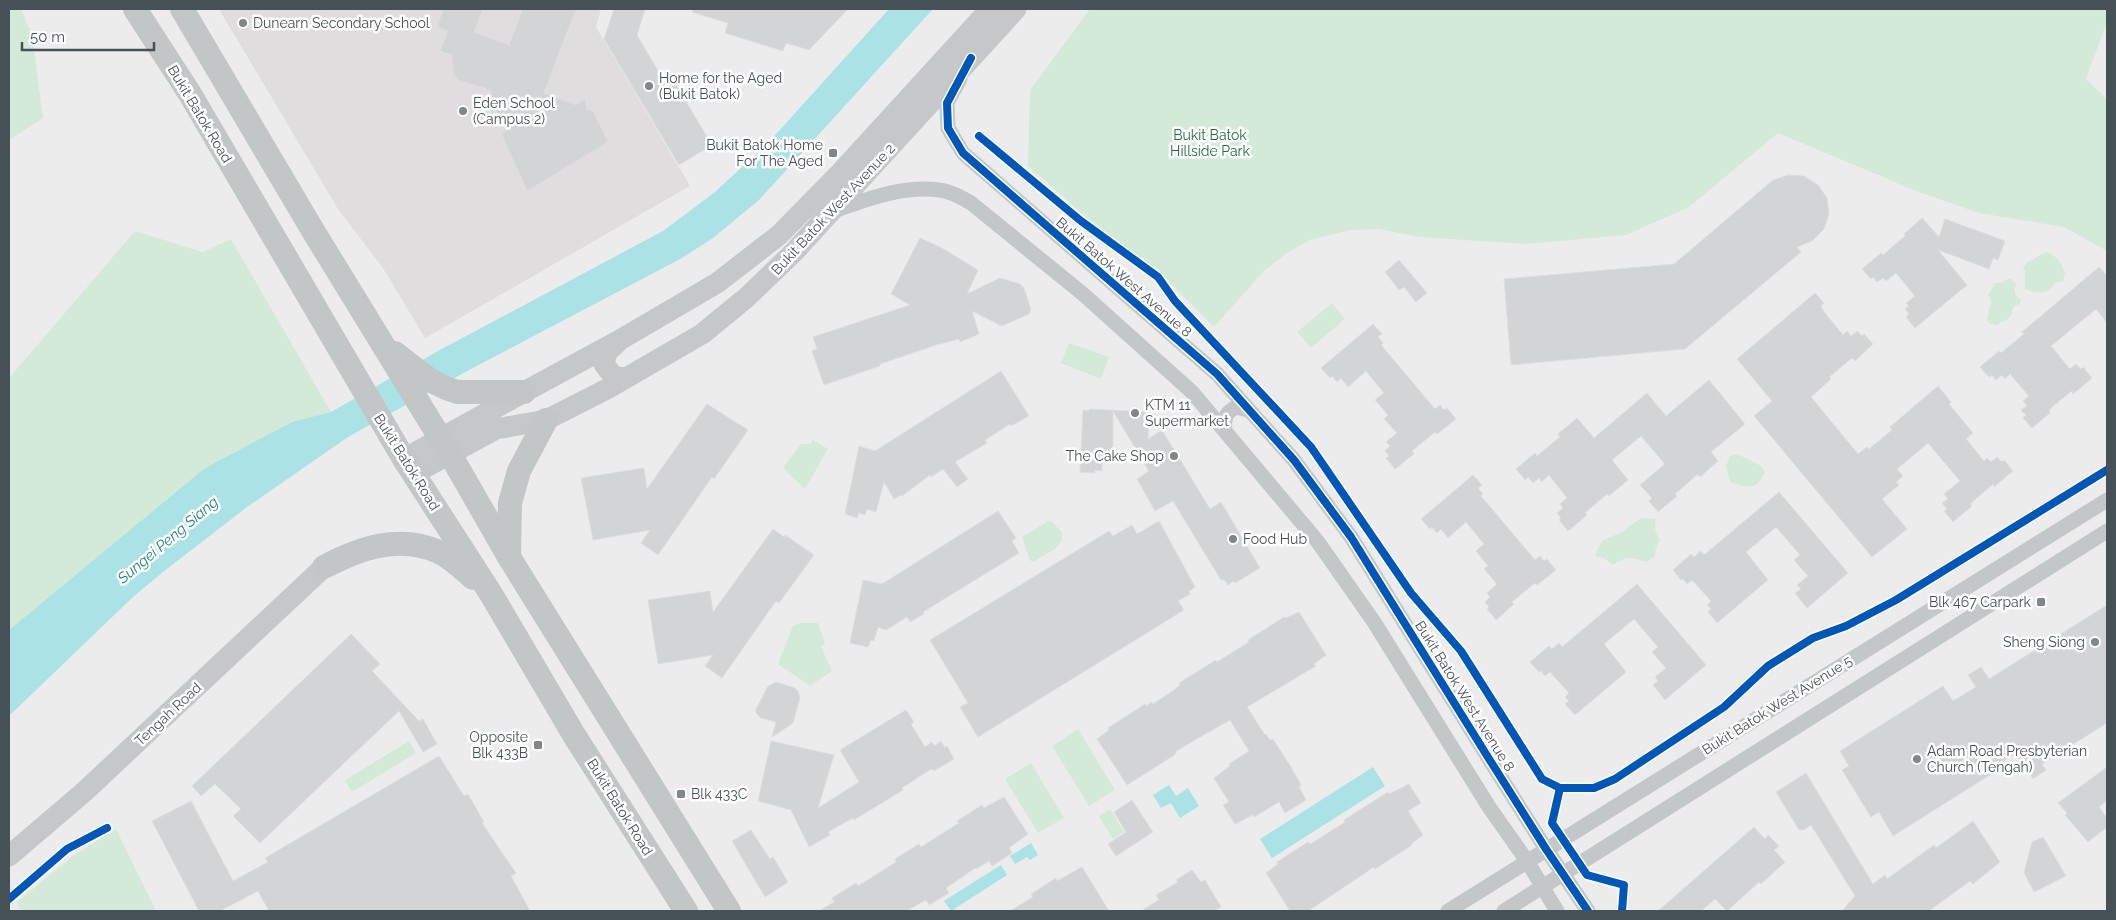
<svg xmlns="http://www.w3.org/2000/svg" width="2116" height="920" font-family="Raleway,sans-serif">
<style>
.education{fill:#dfddde}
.green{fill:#d3ead8}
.water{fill:#aae2e5}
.building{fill:#d3d4d5;stroke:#dededf}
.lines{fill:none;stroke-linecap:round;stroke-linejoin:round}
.street{stroke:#c4c7c8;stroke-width:15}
.secondary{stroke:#c5c7c9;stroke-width:21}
.primary{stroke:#c2c6c7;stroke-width:24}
.cycleway-casing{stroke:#fff;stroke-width:11}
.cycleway{stroke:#0057b8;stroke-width:8}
.poi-dot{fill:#80878b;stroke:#fff;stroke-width:2}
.labels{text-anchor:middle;stroke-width:5;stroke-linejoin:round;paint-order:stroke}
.poi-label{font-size:14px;fill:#465157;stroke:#fff;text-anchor:start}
.street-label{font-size:14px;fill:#465157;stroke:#fff}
.park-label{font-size:14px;fill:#1f6f3a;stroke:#fff}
.water-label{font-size:15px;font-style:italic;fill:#198389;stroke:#fff}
</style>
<rect width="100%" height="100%" fill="#edecec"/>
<!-- education -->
<path class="education" d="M219 9H601L596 27 690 186 425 338 383 268 338 209Z"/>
<!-- green -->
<path class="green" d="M9 9H21L32 35 43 118 9 140Z
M1090 9H2107V22L2086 79 2107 99V251L2064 227 1979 213 1916 191 1778 133 1689 207 1626 235 1526 244 1419 237 1379 229 1351 230 1310 240 1287 253 1265 270 1214 327 1161 274 1088 219 1028 166 1030 90Z
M135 231 203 252 231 239 331 412 292 422 205 468 9 630V378Z
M2047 252C2058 257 2061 262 2065 273L2063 281 2055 283C2049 295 2036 294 2025 289V272L2023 268 2027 262C2035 260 2039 254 2047 252Z
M2010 278 2016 284C2014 292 2014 295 2021 300L2020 304 2014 306C2012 310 2012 317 2007 320 2002 322 2001 320 1998 325L1989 324 1987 320 1991 301 1988 295 1995 283H2001Z
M1332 303 1345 319 1311 348 1297 332Z
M1069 343 1109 357 1101 379 1061 363Z
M813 440 828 449 805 489 785 470 784 466 801 444H810Z
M1737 454 1761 466 1765 472C1762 475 1761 480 1758 483 1751 491 1738 484 1730 482L1726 466 1730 456Z
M1642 518 1656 519C1654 527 1655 533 1660 540L1655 551V557L1646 562C1632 557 1625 556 1613 565L1604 558 1595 556C1603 531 1611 541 1626 529 1632 525 1635 521 1642 518Z
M1048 521H1051L1062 532V541L1055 549 1033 562 1030 560 1022 537Z
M800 623H818L825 643 821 647 832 671 810 686 778 664 793 626Z
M1078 729 1115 790 1089 806 1052 746Z
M409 741 416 753 352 792 345 780Z
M1031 763 1064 818 1038 833 1005 779Z
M1110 809 1124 832 1113 839 1099 816Z
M116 829 156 911H21L17 902 74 855Z"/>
<!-- water -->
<path class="water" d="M889 9H933L759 200 713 238 682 258 469 370 348 437 247 507 163 572 133 597 9 716V630L205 468 292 422 331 412 438 351 663 231 715 192 769 142Z
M1373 767 1385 786 1272 858 1260 839Z
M1169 785 1176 796 1188 788 1199 806 1180 818 1171 803 1161 808 1153 795Z
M1031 843 1038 855 1030 860 1027 857 1015 864 1010 856Z
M1001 865 1007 875 951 911 944 901Z"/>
<!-- building -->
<path class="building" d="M443 9H483L474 32 509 45 523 9H576L544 93 576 105 585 99 587 110 593 111 608 142 527 191 501 133 511 129 496 112 490 90 458 80 453 73 452 55 440 51 448 31 437 27Z
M614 9H645L637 35 668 88 675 83 712 145 679 165 604 39Z
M693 9H848L809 50 786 43 783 51 725 33 728 23 692 12Z
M1788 175 1804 176 1818 185 1827 198 1829 214 1824 229 1812 241 1797 247 1801 252 1685 349 1511 365 1504 279 1674 264 1773 180Z
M1922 218 1939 237 1945 219 2005 241 1998 260 1993 258 1989 269 1938 250 1967 285 1915 328 1906 317 1909 314 1905 309 1909 306 1906 303 1915 296 1896 273 1886 281 1883 278 1877 282 1873 277 1871 279 1862 269 1881 253 1883 255 1905 236 1904 234Z
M920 238 942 248 978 270 967 294 1000 278 1020 284 1024 288 1031 310 1029 314 1002 326 972 311 979 334 960 342 959 339 936 345 880 364V366L824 385 812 351 817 349 813 337 910 305 891 294Z
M1399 260 1427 293 1416 302 1404 287 1399 290 1385 272Z
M2099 267 2107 276V323L2096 309 2051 346 2070 369 2076 364 2081 369 2083 367 2092 378 2073 394 2072 391 2059 401 2049 410 2050 413 2032 428 2023 418 2026 415 2021 410 2027 406 2023 401 2029 396 2010 374 2005 379 2002 375 1996 380 1992 375 1989 377 1980 367 1999 351 2001 353 2024 334 2022 332Z
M1815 293 1824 303 1821 306 1824 312 1843 335 1847 331 1851 336 1857 331 1862 336 1864 334 1873 344 1855 361 1852 358 1829 377 1831 379 1811 397 1858 454 1867 447 1869 449 1892 430 1890 427 1938 386 1951 402 1949 404 1973 433 1966 439 1984 461 1987 458 1991 462 1997 457 2002 462 2004 460 2013 471 1994 487 1993 484 1970 504 1972 506 1953 522 1944 511 1947 509 1942 503 1948 499 1944 494 1960 481 1928 443 1897 469 1903 476 1896 482 1899 485 1882 499 1907 529 1872 557 1754 416 1772 401 1737 359Z
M1373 324 1382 334 1378 337 1383 343 1381 345 1435 409 1440 405 1444 410 1447 408 1456 419 1437 434 1435 432 1412 451 1414 454 1395 469 1386 458 1389 456 1385 451 1390 446 1386 442 1397 433 1384 419 1388 415 1375 400 1384 393 1366 371 1348 387 1341 378 1337 382 1332 376 1330 378 1321 368Z
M1001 371 1029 416 1011 426 1010 424 985 440 987 443 955 462 968 479 957 487 943 469 931 477 930 475 902 496 901 495 894 499 884 482 876 512 867 509 865 515 859 513 857 518 845 514 859 446 875 451Z
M1709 380 1745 424 1711 452 1718 461 1700 477 1698 474 1675 494 1677 496 1658 512 1649 501 1652 498 1640 485 1665 464 1641 436 1612 460 1628 480 1609 496 1607 494 1585 513 1587 515 1568 531 1559 520 1561 518 1557 513 1563 508 1560 504 1567 498 1549 475 1542 482 1539 478 1533 483 1528 477 1525 480 1516 469 1535 453 1537 456 1560 437 1558 434 1577 418 1594 438 1647 393 1666 416Z
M707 404 748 430 714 479 712 477 658 555 641 543 650 530 593 540 581 478 644 468 647 489Z
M1089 409 1149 412 1148 439 1162 430 1210 509 1221 502 1260 568 1235 583 1234 581 1228 585 1224 579 1221 580 1173 501 1155 511 1137 479 1149 471 1113 411V462H1102V471L1095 470V473L1080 472 1083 410 1089 411Z
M1473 475 1482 485 1478 488 1483 494 1481 496 1535 560 1540 556 1544 561 1547 559 1556 570 1537 585 1535 583 1512 602 1514 604 1496 620 1487 609 1489 607 1485 602 1490 597 1487 593 1497 584 1484 569 1488 566 1476 551 1484 544 1466 522 1448 538 1441 529 1437 533 1432 527 1430 529 1421 519Z
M1779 492 1848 573 1807 608 1795 593 1801 589 1797 585 1808 576 1794 560 1800 555 1776 527 1746 552 1768 580 1717 623 1708 612 1711 609 1707 605 1711 601 1692 580 1687 584 1683 579 1681 580 1673 570 1691 554 1694 557 1701 551 1704 555Z
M998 511 1016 538 1012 541 1019 553 923 612 924 614 910 622 907 617 886 630 878 627 874 641 871 640 868 647 850 643 863 580 882 584Z
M1159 521 1195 587 1189 591 1190 594 1178 601 1184 610 978 737 960 707 968 703 930 640 1109 531 1113 536 1132 525 1137 534Z
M773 529 784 537 785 535 814 555 779 603 776 601 722 678 705 666 713 655 658 664 648 600 710 591 713 612Z
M1637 584 1706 665 1665 700 1653 685 1658 681 1655 677 1666 668 1652 652 1658 647 1634 619 1604 644 1626 672 1575 715 1565 704 1569 701 1565 697 1569 693 1550 672 1545 676 1541 671 1539 672 1530 662 1549 646 1552 649 1559 643 1562 647Z
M2107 605V723L2042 764 2046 770 2033 779 2015 754 2002 762 2004 766 1893 836 1879 812 1871 817 1842 770 1849 766 1840 751 1943 686 1953 701 1976 687 1968 675 1981 667 1989 679Z
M1299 612 1326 655 1314 664 1316 666 1247 707 1265 735 1266 734 1270 740 1273 739 1291 767 1301 785 1299 787 1306 800 1285 813 1279 802 1254 817 1253 815 1235 824 1223 805 1229 802 1214 778 1230 766 1229 764 1249 751 1230 720 1188 744 1175 752 1176 754 1127 785 1097 739 1109 730 1108 728 1145 704 1146 706 1152 702 1153 704 1174 690 1180 685 1179 683 1216 660 1217 662 1249 642 1248 640 1284 617 1286 618Z
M351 634 380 664 372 671 419 721 423 719 437 744 423 752 399 711 260 843 233 816 241 809 215 784 201 796 192 786Z
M776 682 795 688 798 691 800 698 793 723 772 737 776 722 761 718 756 713V709L768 686Z
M906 710 914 722 911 724 925 747 932 742 934 746 941 741 945 748 947 746 954 759 934 771 932 769 920 776 902 788 903 790 854 820 853 818 828 832 830 835 809 847 791 810 758 801 771 741 834 755 818 808 859 782 840 750Z
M439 756 464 796 468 794 484 822 482 823 516 873 511 876 530 911H269L258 891 220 911H199L152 821 191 801 233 881 268 862 265 858Z
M2107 767V800L2099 807 2107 818V827L2088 842 2065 815 2067 813 2058 803Z
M1806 773 1873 884 1885 875 1887 879 1934 845 1936 848 1973 821 2000 862 1973 884 1970 881 1929 911H1842L1855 896 1811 825 1804 830H1799L1776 792Z
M1409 784 1421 803 1408 811 1423 835 1411 844 1412 845 1375 869 1374 867 1308 911H1290L1266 873 1278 864 1277 862 1308 842 1310 844 1320 838 1345 822 1344 820 1388 792 1389 794Z
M1004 797 1028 834 1009 848 1012 853 992 866 989 861 976 869 975 868 946 888 949 893 929 905 926 900 906 911H819L834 902 832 898 856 883 858 886 896 862 895 859 919 844 921 847 959 823 957 821 982 805 984 808Z
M1132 800 1153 832 1116 856 1108 844 1126 832 1114 812Z
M1754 827 1765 839 1768 835 1779 846 1774 850 1785 862 1761 884 1759 882 1727 911 1715 899 1701 911H1658Z
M751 830 770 859 773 857 788 882 765 897 732 841Z
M2043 837 2066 876 2034 892 2024 873 2032 842Z
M1082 867 1109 911H1010L1033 897 1031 894 1056 878 1057 881Z
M1192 870 1201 882 1205 880 1221 907 1213 911H1141L1159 900 1156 895 1178 882 1176 880Z"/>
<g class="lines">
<!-- street -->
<path class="street" d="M960 79 947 103 948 128 963 153 1217 374 1294 460 1351 537 1491 762 1546 849 1588 911
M833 211C866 200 902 185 939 190 950 191 961 197 971 203L1083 294 1192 392 1318 542 1374 622 1489 807 1527 861 1557 911
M1225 431C1224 418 1225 413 1236 407L1248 410
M1448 911 2107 500
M1504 911 2107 531"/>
<!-- secondary -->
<path class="secondary" d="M618 342 607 352 604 364 613 376 625 378
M404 459 524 392 618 341 717 283 779 235 840 173 990 9
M413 474 496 429 546 420 607 389 702 334 746 298 794 252 1016 9
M9 856 84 792 324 567"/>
<!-- primary -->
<path class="primary" d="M135 9 190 94 404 459 491 594 574 735 686 911
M182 9 312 229 450 454 509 557 729 911
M395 353C415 369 434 386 458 392H524
M509 557 510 503 519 471 546 420
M324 567C360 548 399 534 439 552 452 558 463 569 473 578"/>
<defs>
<path id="cycleway" d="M971 58 947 103 948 128 963 153 1217 374 1294 460 1351 537 1491 762 1546 849 1588 911
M979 136 1081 221 1158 277 1175 301 1311 447 1411 593 1461 651 1542 779 1560 788H1594L1615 779 1724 707 1768 666 1813 638 1846 626 1896 600 2107 470
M1560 788 1552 823 1587 875 1624 885 1622 911
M9 899 67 849 107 828"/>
</defs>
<!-- cycleway casing -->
<use href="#cycleway" class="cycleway-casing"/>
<!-- cycleway -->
<use href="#cycleway" class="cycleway"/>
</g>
<!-- markers -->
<g class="poi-dot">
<circle cx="243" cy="23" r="5"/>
<circle cx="649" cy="86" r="5"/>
<circle cx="463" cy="111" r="5"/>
<rect x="828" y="148" width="10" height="10" rx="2.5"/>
<circle cx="1135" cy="413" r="5"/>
<circle cx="1174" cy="456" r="5"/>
<circle cx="1233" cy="539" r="5"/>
<rect x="2036" y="597" width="10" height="10" rx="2.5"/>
<circle cx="2095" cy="642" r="5"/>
<rect x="533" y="740" width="10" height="10" rx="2.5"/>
<circle cx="1917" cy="759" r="5"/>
<rect x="676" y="789" width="10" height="10" rx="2.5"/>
</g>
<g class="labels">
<!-- poi labels -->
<g class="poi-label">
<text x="253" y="28">Dunearn Secondary School</text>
<text x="659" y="83">Home for the Aged<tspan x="659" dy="16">(Bukit Batok)</tspan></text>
<text x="473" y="108">Eden School<tspan x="473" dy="16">(Campus 2)</tspan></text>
<text x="823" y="150" text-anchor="end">Bukit Batok Home<tspan x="823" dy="16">For The Aged</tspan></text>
<text x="1145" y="410">KTM 11<tspan x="1145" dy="16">Supermarket</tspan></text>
<text x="1164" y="461" text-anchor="end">The Cake Shop</text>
<text x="1243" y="544">Food Hub</text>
<text x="2031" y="607" text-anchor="end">Blk 467 Carpark</text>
<text x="2085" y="647" text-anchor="end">Sheng Siong</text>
<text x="528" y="742" text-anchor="end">Opposite<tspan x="528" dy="16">Blk 433B</tspan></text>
<text x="1927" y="756">Adam Road Presbyterian<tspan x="1927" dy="16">Church (Tengah)</tspan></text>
<text x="691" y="799">Blk 433C</text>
</g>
<!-- street labels -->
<g class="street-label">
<text transform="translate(200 114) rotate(59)" y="5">Bukit Batok Road</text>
<text transform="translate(833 209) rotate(-47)" y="5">Bukit Batok West Avenue 2</text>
<text transform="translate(1124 277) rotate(41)" y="5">Bukit Batok West Avenue 8</text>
<text transform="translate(407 462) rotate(58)" y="5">Bukit Batok Road</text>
<text transform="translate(1465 696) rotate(58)" y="5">Bukit Batok West Avenue 8</text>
<text transform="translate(1777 705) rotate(-32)" y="5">Bukit Batok West Avenue 5</text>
<text transform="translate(168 714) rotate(-43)" y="5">Tengah Road</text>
<text transform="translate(620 807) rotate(58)" y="5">Bukit Batok Road</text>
</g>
<!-- park labels -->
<g class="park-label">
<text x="1210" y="140">Bukit Batok<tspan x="1210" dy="16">Hillside Park</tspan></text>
</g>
<!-- water labels -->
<g class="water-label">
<text transform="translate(168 540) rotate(-40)" y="5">Sungei Peng Siang</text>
</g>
</g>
<!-- border -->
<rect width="2116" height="920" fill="none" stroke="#465157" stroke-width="20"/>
<!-- scale -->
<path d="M22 42v8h132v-8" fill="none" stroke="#465157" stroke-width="2.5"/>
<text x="30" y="42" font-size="15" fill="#465157" stroke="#ffffff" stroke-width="4" paint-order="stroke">50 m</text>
</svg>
